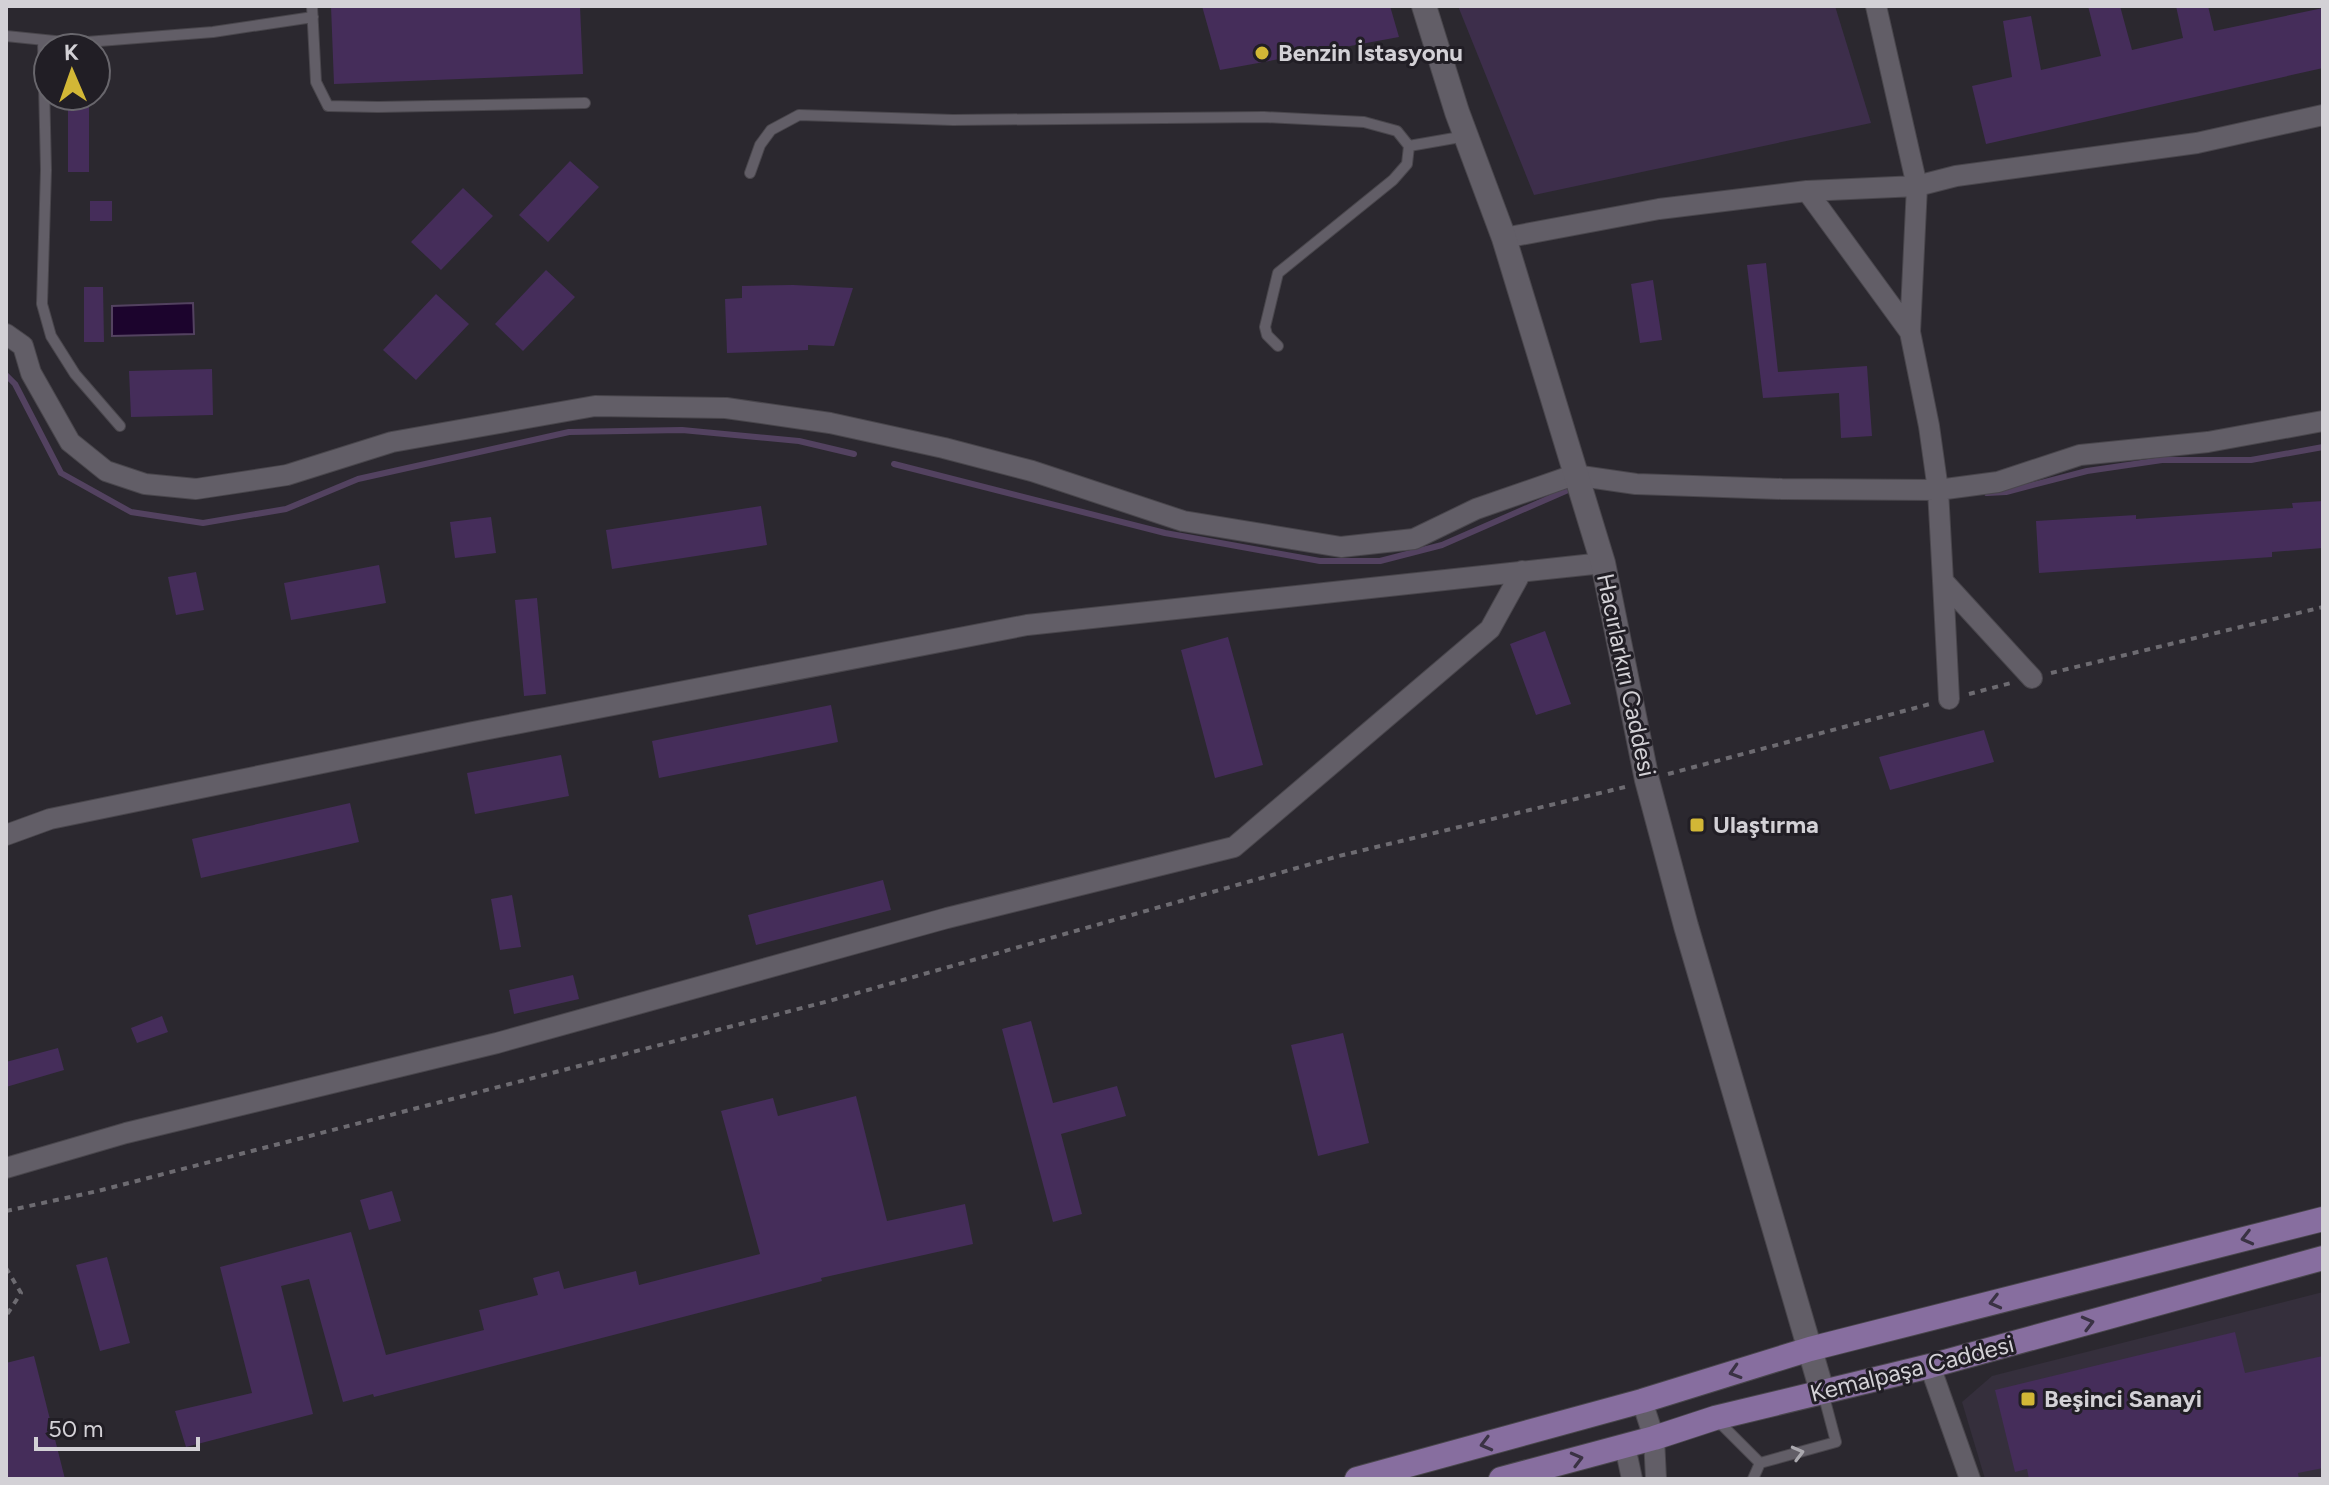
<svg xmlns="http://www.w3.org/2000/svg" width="2329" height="1485" font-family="Figtree,sans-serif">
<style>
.built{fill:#352f3c}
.green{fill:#3d2e4b}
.water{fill:#1c042d;stroke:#534260;stroke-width:2}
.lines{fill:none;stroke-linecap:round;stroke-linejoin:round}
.stream{stroke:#534260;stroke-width:6}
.building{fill:#452d5a}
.service-casing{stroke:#49464c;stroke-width:12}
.minor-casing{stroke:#49464c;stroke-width:22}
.tertiary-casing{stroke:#49464c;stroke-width:26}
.primary-casing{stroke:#49464c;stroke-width:26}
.path{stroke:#6d6b71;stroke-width:4;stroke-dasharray:6 6;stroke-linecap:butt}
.service{stroke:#625e67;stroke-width:10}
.minor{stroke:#625e67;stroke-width:20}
.tertiary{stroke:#625e67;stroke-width:24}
.primary{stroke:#876e9f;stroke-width:24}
.oneway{stroke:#3a3244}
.oneway2{stroke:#aba9af}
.poi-dot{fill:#d2b736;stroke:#211e25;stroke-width:3}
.labels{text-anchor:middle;stroke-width:6;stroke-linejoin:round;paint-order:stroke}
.poi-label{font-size:24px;font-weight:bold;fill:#d3d1d6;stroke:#211e25;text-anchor:start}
.street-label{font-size:24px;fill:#d3d1d6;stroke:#211e25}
</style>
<rect width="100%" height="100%" fill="#2b282f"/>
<!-- built -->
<path class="built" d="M2323 1292V1479H1985L1962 1402 1992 1376Z"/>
<!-- green -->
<path class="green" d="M1458 6H1835L1871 123 1534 195Z"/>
<!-- water -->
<path class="water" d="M193 303 194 334 112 336V306Z"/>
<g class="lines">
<!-- stream -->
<path class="stream" d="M6 375 15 384 61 473 131 512 203 523 286 509 358 479 569 432 682 430 799 441 854 454
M894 464 1165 533 1320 561H1380L1442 545 1568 490
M1987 493 2006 492 2087 471 2162 460H2251L2323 447"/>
</g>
<!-- building -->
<path class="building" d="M331 6H580L583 74 334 84Z
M1202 6H1390L1399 37 1220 70Z
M2088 6H2120L2132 50 2183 38 2176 6H2208L2214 31 2323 8V68L1986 144 1972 86 2012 77 2003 21 2031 16 2041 70 2101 56Z
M68 96H89V172H68Z
M570 161 599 187 548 242 519 215Z
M463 188 493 216 441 270 411 242Z
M90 201H112V221H90Z
M1766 263 1778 372 1867 366 1872 436 1841 438 1839 393 1763 398 1747 265Z
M546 270 575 297 523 351 495 324Z
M1653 280 1662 340 1640 343 1631 284Z
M793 285 853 288 834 346 808 345V350L727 353 725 299 742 298V286Z
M84 287H103L104 342H84Z
M436 294 469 324 416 380 383 350Z
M212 369 213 415 131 417 129 371Z
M2323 501V548L2272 552V557L2039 573 2036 521 2136 515V519L2293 508 2292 503Z
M761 506 767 545 612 569 606 530Z
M491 517 496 553 455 558 450 522Z
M379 565 386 603 291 620 284 583Z
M196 572 204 610 176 615 168 577Z
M537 598 546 694 524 696 515 600Z
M1545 631 1571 704 1536 715 1510 644Z
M1228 637 1263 765 1215 778 1181 650Z
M831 705 838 742 659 778 652 741Z
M1984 730 1994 762 1890 790 1879 757Z
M561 755 569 796 475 814 467 773Z
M350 803 359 842 201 878 192 839Z
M883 880 891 910 756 945 748 915Z
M512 895 521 947 500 950 491 899Z
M573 975 579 999 514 1014 509 990Z
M162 1016 168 1032 137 1043 131 1028Z
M1031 1021 1053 1103 1117 1086 1126 1116 1061 1134 1082 1214 1053 1222 1002 1029Z
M1343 1033 1369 1143 1318 1156 1291 1045Z
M58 1048 64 1070 6 1087V1062Z
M856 1096 887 1221 965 1204 973 1244 821 1278 822 1281 799 1287 374 1397 373 1394 343 1402 309 1279 281 1286 313 1414 186 1447 175 1411 252 1393 220 1267 351 1232 386 1355 484 1330 479 1310 538 1295 533 1278 559 1271 564 1289 636 1271 639 1285 760 1254 721 1111 773 1098 778 1116Z
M392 1191 401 1221 369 1230 360 1200Z
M107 1257 130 1343 100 1351 76 1265Z
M2235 1332 2245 1373 2323 1356V1468L2298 1473 2299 1479H2029L2027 1469 2015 1472 1995 1390Z
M34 1356 65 1479H6V1363Z"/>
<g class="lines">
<defs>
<path id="service" d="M312 6 316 82 328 106 378 107 585 103
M6 36 74 43 213 32 313 17
M43 41 46 170 42 304 51 336 75 374 120 426
M1409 146 1466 136
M750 173 760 145 771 130 799 115 953 120 1264 117 1364 122 1397 131 1409 146 1407 164 1393 180 1278 273 1265 327 1267 335 1278 346
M1716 1419 1760 1463
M1760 1463 1836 1442 1823 1393
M1753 1479 1760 1463"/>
<path id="minor" d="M1876 6 1917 186 1910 332 1929 426 1938 490 1943 581
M1807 191 1910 332
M1504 238 1659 209 1807 191 1917 186 1956 176 2197 143 2323 115
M6 334 23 346 31 373 70 442 106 471 145 484 196 489 287 475 392 442 595 406 726 408 830 423 944 448 1032 471 1183 521 1341 547 1414 539 1476 509 1574 475 1636 484 1782 489 1938 490 1998 482 2080 455 2208 442 2323 421
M1949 699 1943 581 2032 678
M6 835 50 819 473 732 1027 625 1603 563
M6 1168 126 1133 497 1043 947 918 1234 847 1490 629 1522 571
M1930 1366 1970 1479
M1642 1401 1654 1438 1656 1479
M1625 1446 1632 1479"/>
<path id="tertiary" d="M1424 6 1457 112 1504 238 1603 563 1647 780 1686 926 1822 1391"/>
<path id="primary" d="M1357 1479 1642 1401 1810 1349 2323 1219
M1501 1479 1654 1438 1715 1418 1930 1366 2323 1258"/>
</defs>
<!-- service casing -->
<use href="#service" class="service-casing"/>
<!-- minor casing -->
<use href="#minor" class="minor-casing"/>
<!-- tertiary casing -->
<use href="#tertiary" class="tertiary-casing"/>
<!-- primary casing -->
<use href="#primary" class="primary-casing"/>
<!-- path -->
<path class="path" d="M2051 673 2323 607
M1969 694 2011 683
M1668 774 1930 704
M6 1211 98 1191 829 1001 1339 856 1625 787
M6 1268 21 1293 6 1316"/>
<!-- service -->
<use href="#service" class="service"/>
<!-- minor -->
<use href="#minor" class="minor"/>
<!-- tertiary -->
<use href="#tertiary" class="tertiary"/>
<!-- primary -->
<use href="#primary" class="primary"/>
</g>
<!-- one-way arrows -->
<defs><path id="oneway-chevron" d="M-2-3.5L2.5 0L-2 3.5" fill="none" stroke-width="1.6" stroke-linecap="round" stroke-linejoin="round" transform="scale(2)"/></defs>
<g class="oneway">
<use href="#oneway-chevron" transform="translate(2247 1238) rotate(166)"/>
<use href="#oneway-chevron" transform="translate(1995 1302) rotate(166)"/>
<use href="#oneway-chevron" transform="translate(2088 1323) rotate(-15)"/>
<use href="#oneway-chevron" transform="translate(1735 1372) rotate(163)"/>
<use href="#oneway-chevron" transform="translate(1486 1444) rotate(165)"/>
<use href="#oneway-chevron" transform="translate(1577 1459) rotate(-15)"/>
</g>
<use class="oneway2" href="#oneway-chevron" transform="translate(1798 1453) rotate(-15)"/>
<!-- markers -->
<g class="poi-dot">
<circle cx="1262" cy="53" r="8"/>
<rect x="1689" y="817" width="16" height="16" rx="4"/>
<rect x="2020" y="1391" width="16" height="16" rx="4"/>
</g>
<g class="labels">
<!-- poi labels -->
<g class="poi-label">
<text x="1278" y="61">Benzin İstasyonu</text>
<text x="1713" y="833">Ulaştırma</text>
<text x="2044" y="1407">Beşinci Sanayi</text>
</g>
<!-- street labels -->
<g class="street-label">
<text transform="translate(1626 675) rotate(78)" y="8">Hacırlarkırı Caddesi</text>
<text transform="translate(1912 1369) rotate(-14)" y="8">Kemalpaşa Caddesi</text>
</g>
</g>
<!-- border -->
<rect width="2329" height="1485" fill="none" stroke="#d3d1d6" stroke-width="16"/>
<!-- north arrow -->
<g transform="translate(72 72) rotate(358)"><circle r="38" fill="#211e25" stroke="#68666c" stroke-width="2"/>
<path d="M0-6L14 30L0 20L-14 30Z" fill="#d2b736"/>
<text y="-12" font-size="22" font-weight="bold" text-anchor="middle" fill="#d3d1d6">K</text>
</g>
<!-- scale -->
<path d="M36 1437v12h162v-12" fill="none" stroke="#d3d1d6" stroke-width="4"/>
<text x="48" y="1437" font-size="24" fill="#d3d1d6" stroke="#211e25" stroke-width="6" paint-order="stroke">50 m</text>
</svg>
